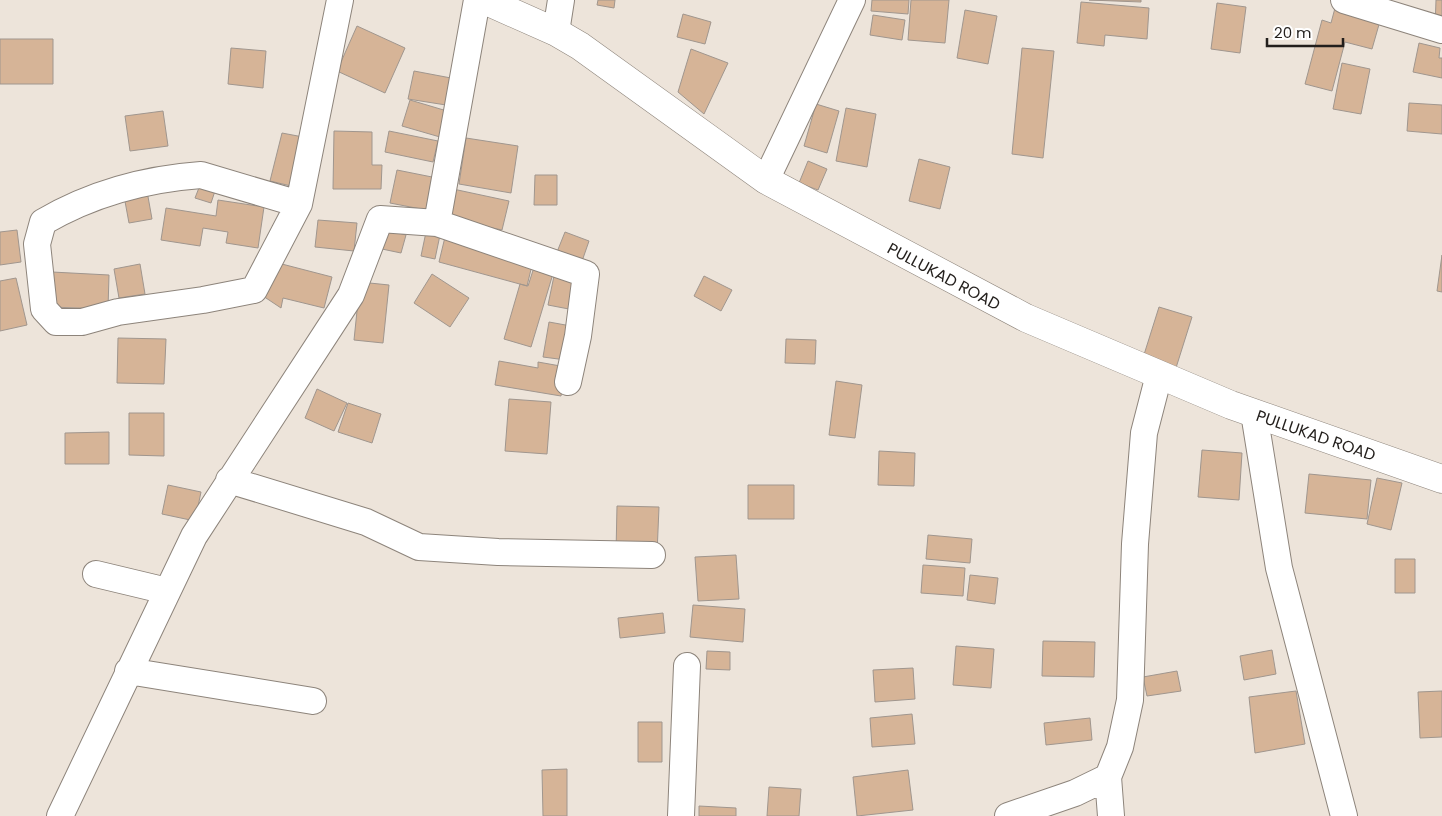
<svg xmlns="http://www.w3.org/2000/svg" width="1442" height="816" font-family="Poppins,sans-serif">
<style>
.building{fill:#d6b497;stroke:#a0968e}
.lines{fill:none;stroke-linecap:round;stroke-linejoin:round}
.minor-casing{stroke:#8d847b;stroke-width:28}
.tertiary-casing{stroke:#8d847b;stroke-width:29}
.minor{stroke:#fff;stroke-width:26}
.tertiary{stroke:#fff;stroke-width:28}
.labels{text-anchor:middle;stroke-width:4;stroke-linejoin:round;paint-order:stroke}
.street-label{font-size:16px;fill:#231f1c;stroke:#fff}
</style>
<rect width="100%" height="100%" fill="#ede4da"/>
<!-- building -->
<path class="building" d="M598 0H615L614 8 597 5Z
M872 0H909L908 14 871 11Z
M911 0H949L945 43 908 40Z
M1089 0H1141V2Z
M1436 0H1442V28H1435Z
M1081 2 1149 8 1147 39 1105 35 1104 46 1077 43Z
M1217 3 1246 7 1240 53 1211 49Z
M1335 8 1380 21 1372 49 1345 42 1332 91 1305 84 1322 20 1331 23Z
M965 10 997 16 988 64 957 58Z
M683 14 711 22 705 44 677 37Z
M873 15 905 20 902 40 870 35Z
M357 26 405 48 385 93 337 71Z
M0 39H53V84H0Z
M1419 43 1440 48 1439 58H1442V78L1413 72Z
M231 48 266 51 263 88 228 84Z
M1022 48 1054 51 1043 158 1012 154Z
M691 49 728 63 704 114 678 92Z
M1342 63 1370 69 1361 114 1333 109Z
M414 71 451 78 446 105 408 99Z
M410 100 447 111 440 137 402 126Z
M1409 103 1442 105V134L1407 131Z
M816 104 839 111 827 153 804 146Z
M846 108 876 114 867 167 836 161Z
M163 111 168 146 130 151 125 116Z
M334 131 372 132V165H382L381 189H333Z
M389 131 438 141 433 162 385 152Z
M282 133 303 137 291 186 270 181Z
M466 138 518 146 511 193 459 184Z
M919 159 950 167 940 209 909 201Z
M808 161 827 169 818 190 799 183Z
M397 170 432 177 426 210 390 203Z
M535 175H557V205H534Z
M202 180 217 185 211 203 195 198Z
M453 189 509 201 502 230 446 218Z
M147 191 152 219 129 223 124 196Z
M218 200 264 207 258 248 226 243 228 232 203 228 200 246 161 240 166 208 216 216Z
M318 220 357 223 354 251 315 247Z
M17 230 21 262 0 265V232Z
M387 230 406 235 401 253 382 249Z
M426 232 440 235 435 259 421 256Z
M565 232 589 241 580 267 555 257Z
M445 237 533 261 527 286 439 262Z
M1442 255V292L1437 291Z
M536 261 555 267 531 347 504 339 520 284 528 286Z
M278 263 332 277 324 308 283 298 281 308 254 290Z
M140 264 145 294 119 298 114 269Z
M555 271 580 275 574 310 548 305Z
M52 272 109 275 108 309 50 307Z
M432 274 469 298 450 327 414 303Z
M704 276 732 290 721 311 694 296Z
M16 278 27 325 0 331V281Z
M360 282 389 285 383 343 354 340Z
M1159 307 1192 317 1175 371 1142 361Z
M549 322 571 326 566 360 543 357Z
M118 338 166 339 164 384 117 383Z
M786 339 816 340 815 364 785 363Z
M499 361 538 368V362L566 367 561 396 495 385Z
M836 381 862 385 855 438 829 435Z
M317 389 347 403 334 431 305 418Z
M509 399 551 402 547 454 505 451Z
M348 403 381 414 372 443 338 432Z
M129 413H164V456L129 455Z
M109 432V464H65V433Z
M1202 450 1242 453 1239 500 1198 497Z
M879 451 915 453 914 486 878 485Z
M1309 474 1371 480 1367 519 1305 513Z
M1377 478 1402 483 1391 530 1367 524Z
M168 485 201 492 195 521 162 514Z
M748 485H794V519H748Z
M617 506 659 507 657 554 616 553Z
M928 535 972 539 970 563 926 559Z
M736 555 739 599 698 601 695 557Z
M1395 559H1415V593H1395Z
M923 565 965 568 963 596 921 593Z
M970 575 998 578 995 604 967 600Z
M693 605 745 609 743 642 690 637Z
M663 613 665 633 620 638 618 618Z
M1043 641 1095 642 1094 677 1042 676Z
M956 646 994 649 991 688 953 685Z
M1272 650 1276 674 1244 680 1240 656Z
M707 651 730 652V670L706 669Z
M913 668 915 699 875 702 873 670Z
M1177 671 1181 691 1147 696 1143 677Z
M1296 691 1305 744 1255 753 1249 697Z
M1442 691V737L1420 738 1418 692Z
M912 714 915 744 872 747 870 718Z
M1090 718 1092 740 1046 745 1044 723Z
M638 722H662V762H638Z
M567 769V816H543L542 770Z
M908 770 913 810 857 816 853 777Z
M769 787 801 789 799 816H767Z
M699 806 736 808V816H699Z"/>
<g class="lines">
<defs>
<path id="minor" d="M1344 0 1442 30
M556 32 561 0
M201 175 299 204 254 290 203 300 118 312 82 322H56L44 309 37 244 43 222C91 194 145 179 201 175Z
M766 180 852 0
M299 204 340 0
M437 223 586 274 578 336 568 382
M1254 413 1279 568 1344 816
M229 480 366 522 419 547 498 552 652 555
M96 574 167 591
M128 671 313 701
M1108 777 1111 816
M60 816 194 536 351 295 380 219 437 223 477 0
M681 816 687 666
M1008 816 1075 793 1108 777 1120 747 1130 700 1135 544 1144 433 1159 375"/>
<path id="tertiary" d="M484 0 556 32 580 46 766 180 1026 318 1231 405 1442 479"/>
</defs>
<!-- minor casing -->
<use href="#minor" class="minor-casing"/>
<!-- tertiary casing -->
<use href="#tertiary" class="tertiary-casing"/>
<!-- minor -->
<use href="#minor" class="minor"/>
<!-- tertiary -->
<use href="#tertiary" class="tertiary"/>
</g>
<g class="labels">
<!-- street labels -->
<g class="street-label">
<text transform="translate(944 276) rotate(28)" y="6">PULLUKAD ROAD</text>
<text transform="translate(1316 435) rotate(19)" y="6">PULLUKAD ROAD</text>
</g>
</g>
<!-- scale -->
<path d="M1267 38v8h76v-8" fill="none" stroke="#231f1c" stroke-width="2.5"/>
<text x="1274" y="38" font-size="15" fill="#231f1c" stroke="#ffffff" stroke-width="4" paint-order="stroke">20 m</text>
</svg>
